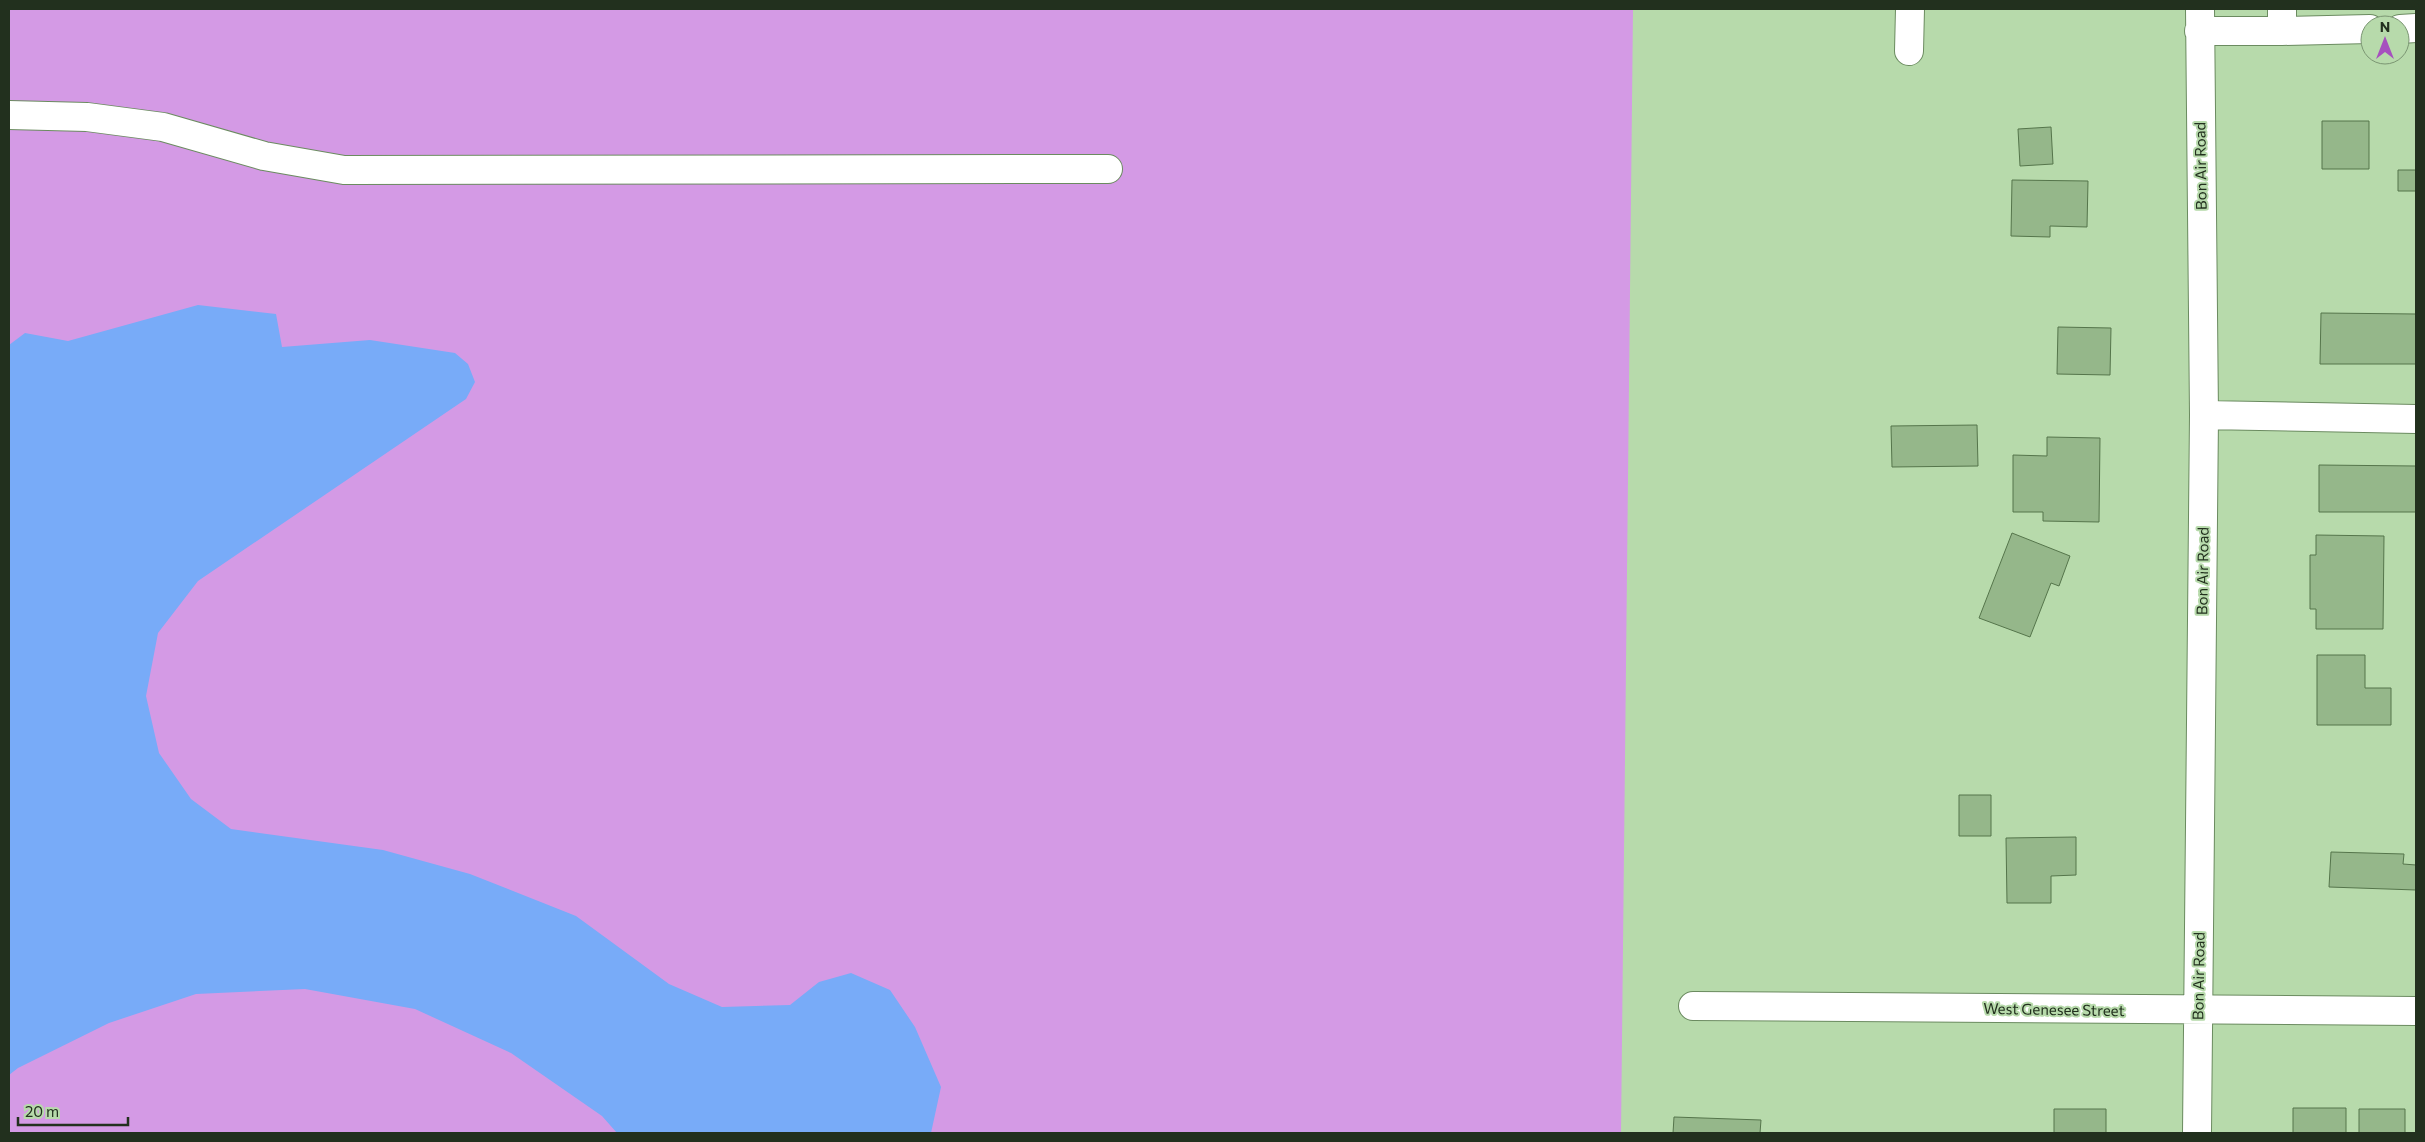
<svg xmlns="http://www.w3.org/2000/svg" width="2425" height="1142" font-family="Commissioner,sans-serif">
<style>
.green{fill:#d49ae5}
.water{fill:#78abf8}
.building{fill:#95b78a;stroke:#55754b}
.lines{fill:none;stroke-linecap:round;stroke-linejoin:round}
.minor-casing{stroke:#6b8b60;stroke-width:30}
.minor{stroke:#fff;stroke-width:28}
.labels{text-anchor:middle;stroke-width:4;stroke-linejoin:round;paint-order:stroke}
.street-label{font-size:15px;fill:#22301e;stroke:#b7daab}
</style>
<rect width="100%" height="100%" fill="#b7daab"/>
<!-- green -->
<path class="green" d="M9 9H1633L1621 1133H9Z"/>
<!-- water -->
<path class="water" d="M198 305 276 314 282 347 370 340 455 353 468 364 475 382 466 399 198 581 158 633 146 696 159 753 191 799 231 829 383 850 470 874 576 916 669 984 722 1007 790 1005 819 982 851 973 890 990 915 1027 941 1087 931 1133H617L602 1116 511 1053 415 1009 305 989 196 994 109 1023 18 1068 9 1075V345L25 333 68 341Z"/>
<!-- building -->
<path class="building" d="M2322 121H2369V169H2322Z
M2051 127 2053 164 2020 166 2018 129Z
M2398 170H2416V191H2398Z
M2012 180 2088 181 2087 227 2050 226V237L2011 236Z
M2321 313 2416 314V364H2320Z
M2058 327 2111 328 2110 375 2057 374Z
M1977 425 1978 466 1892 467 1891 426Z
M2047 437 2100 438 2099 522 2043 521V512H2013V455L2047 456Z
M2319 465 2416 466V512H2319Z
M2012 533 2070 556 2059 586 2051 583 2030 637 1979 618Z
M2316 535 2384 536 2383 629H2316V609H2310V555H2316Z
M2317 655H2365V688H2391V725H2317Z
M1959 795H1991V836H1959Z
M2076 837V875L2051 876V903H2007L2006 838Z
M2331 852 2404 854 2403 864 2416 865V890L2329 887Z
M2293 1108H2346V1133H2293Z
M2054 1109H2106V1133H2054Z
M2359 1109H2405V1133H2359Z
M1674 1117 1761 1120 1760 1133H1673Z"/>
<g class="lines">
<defs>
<path id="minor" d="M2400 29 2416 28
M2199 31H2282V9
M2282 31 2370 29
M1909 51 1910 9
M9 115 87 117 163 127 264 156 344 170 1108 169
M2204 415 2416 419
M1693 1006 2416 1011
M2197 1133 2204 415 2200 9"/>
</defs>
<!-- minor casing -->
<use href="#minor" class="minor-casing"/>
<!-- minor -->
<use href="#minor" class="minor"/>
</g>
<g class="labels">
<!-- street labels -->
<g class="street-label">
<text transform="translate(2201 166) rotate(-91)" y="5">Bon Air Road</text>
<text transform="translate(2203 571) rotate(-89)" y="5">Bon Air Road</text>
<text transform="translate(2199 976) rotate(-89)" y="5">Bon Air Road</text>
<text transform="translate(2054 1010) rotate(1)" y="5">West Genesee Street</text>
</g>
</g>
<!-- border -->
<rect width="2425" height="1142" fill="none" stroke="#22301e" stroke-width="20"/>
<!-- north arrow -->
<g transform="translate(2385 40)"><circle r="24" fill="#b7daab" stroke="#7b9673"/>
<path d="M0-4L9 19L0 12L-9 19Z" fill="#a650be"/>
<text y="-8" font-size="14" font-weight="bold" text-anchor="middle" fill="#22301e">N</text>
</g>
<!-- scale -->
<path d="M18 1117v8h110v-8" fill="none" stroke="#22301e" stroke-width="2.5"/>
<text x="25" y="1117" font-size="15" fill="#22301e" stroke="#b7daab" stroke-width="4" paint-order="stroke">20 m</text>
</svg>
